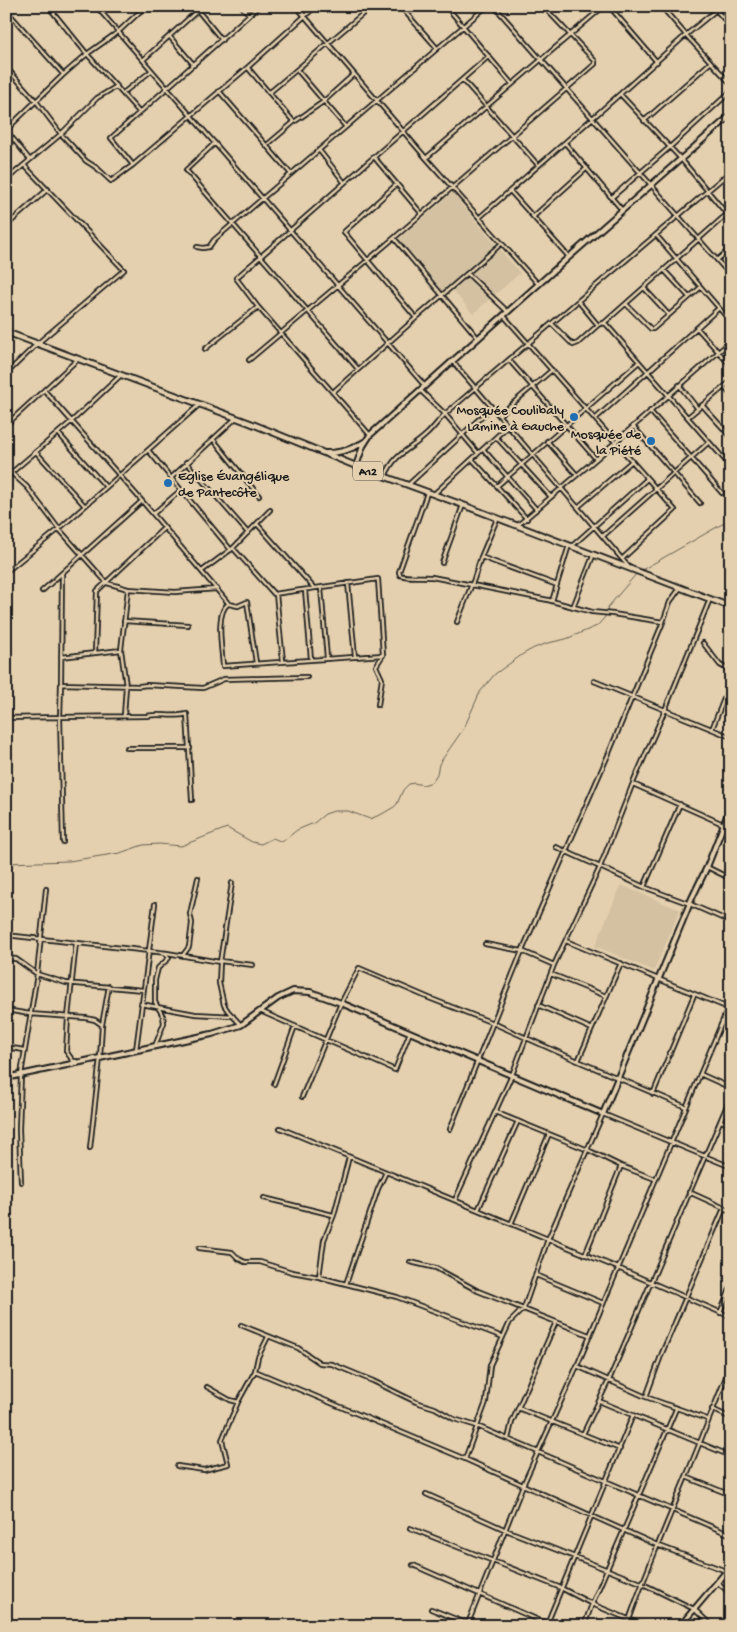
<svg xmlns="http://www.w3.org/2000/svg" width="737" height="1632" font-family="'Gochi Hand',sans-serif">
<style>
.built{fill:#d3c1a2}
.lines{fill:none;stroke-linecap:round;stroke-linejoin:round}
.stream{stroke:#665f52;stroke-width:1}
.minor-casing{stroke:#1c1c1c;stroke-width:6}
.tertiary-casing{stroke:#1c1c1c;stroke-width:8}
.primary-casing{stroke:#1c1c1c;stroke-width:8}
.minor{stroke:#e4d0ae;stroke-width:2.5}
.tertiary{stroke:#e4d0ae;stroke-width:4}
.primary{stroke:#e4d0ae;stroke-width:4.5}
.poi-dot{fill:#1f6fb2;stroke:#e4d0ae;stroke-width:2}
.labels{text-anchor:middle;stroke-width:4;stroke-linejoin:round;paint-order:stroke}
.shield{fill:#e4d0ae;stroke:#585248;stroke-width:1}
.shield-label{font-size:12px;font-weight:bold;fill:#1c1c1c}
.poi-label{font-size:14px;fill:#1c1c1c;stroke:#e4d0ae;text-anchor:end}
</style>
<rect width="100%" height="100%" fill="#e4d0ae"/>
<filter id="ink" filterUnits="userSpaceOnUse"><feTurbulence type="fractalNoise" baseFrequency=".02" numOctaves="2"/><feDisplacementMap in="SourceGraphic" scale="10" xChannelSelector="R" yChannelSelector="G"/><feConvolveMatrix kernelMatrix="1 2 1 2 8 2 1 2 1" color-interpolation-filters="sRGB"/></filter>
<g filter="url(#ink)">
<!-- built -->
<path class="built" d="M452 193 520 273 473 314 449 286 443 291 399 239Z
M621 885 680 910 654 971 595 946Z"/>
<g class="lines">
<!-- stream -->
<path class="stream" d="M642 570 731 519
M6 863 69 861 120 853 143 845 159 844 181 846 227 828 252 842 261 844 273 838 282 842 297 830 314 823 325 814 334 811H348L370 819 382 814 394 807 397 804 403 790 409 784 414 783 423 785 432 782 437 774 439 764 464 728 480 692 495 674 523 654 534 648 548 643 566 639 597 626 605 617 608 607 637 573"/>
<defs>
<path id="minor" d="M48 6 87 54 139 112
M96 6 424 385
M194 6 222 40
M241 6 249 14
M296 6 426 158 539 285
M400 6 437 48
M446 6 512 84
M494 6 731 276
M609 6 657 62
M661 6 686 35 731 84
M6 10 63 74
M716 10 731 27
M170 37 194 65
M143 60 197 11
M6 67 36 101 61 134 86 161 97 168 111 181 133 165 248 67 316 6
M248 68 294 122
M298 71 345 126
M463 80 538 165
M219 91 291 174
M123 93 151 71
M269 93 372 6
M621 95 681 159 731 219
M6 117 12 123
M644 121 711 62
M6 130 63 75 87 54 118 32 146 6
M6 130 30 160
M215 143 186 170 358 369
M565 143 622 210
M267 145 294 122 323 102 354 74
M319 150 344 182
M374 157 421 213
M426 158 604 6
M133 165 111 138 259 6
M6 180 61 134 97 98 117 86
M397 184 344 232 416 318
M510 191 569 257
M611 198 670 147 731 91
M480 217 620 94 686 35 721 6
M533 217 587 168
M6 226 48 189
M656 235 731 322
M394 238 478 338
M197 247 203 248 209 247 214 240 487 6
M717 260 731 248
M664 270 689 297
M468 274 508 312
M6 280 8 285 6 291
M644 288 669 315
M578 301 598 325 602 323 606 324 731 467
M626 304 651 329H653L701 287
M504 316 675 510 622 559
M604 323 727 214
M552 324 573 345 578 343 598 325
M697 328 731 366
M205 349 258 307
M249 360 394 238 595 64V61L543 6
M509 360 596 459
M453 362 628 566
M6 374 38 343 124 270 24 165
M679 385 698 409
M724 387 731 395
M44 390 142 501 229 604 238 606 247 602 256 663
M421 391 445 414 478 453
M333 392 416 318 502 243
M702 405 731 437
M650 411 722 493
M499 415 552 370
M688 417 731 381
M595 419 719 308
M6 425 78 359
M633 426 700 503
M58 433 106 487
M370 435 258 307 236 278 489 56
M496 437 551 497
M213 439 259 496
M547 441 577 475
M483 449 537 510
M148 450 231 550
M36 452 85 506
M472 459 527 519
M186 462 248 533
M6 468 27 487 59 529 107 583 128 589 175 592 217 589
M11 473 72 421 121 375
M385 477C395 452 409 451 426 435 433 429 438 421 445 414L731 171
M171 478 236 418
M408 485 492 407
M497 486 639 362
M427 493 399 572 400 575C406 578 423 576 432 577L548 600 592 612 613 614 663 622
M434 494 508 426
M578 507 632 461
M153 514 181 490
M257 524 314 588
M518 525 596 459 731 341
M603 536 709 442
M572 546 647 479
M233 548 274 594 378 579 383 655 376 666 382 679 378 705
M481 557 557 585
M442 563 463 505
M202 571 233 548 270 510
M6 572 59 529 200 404
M62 573 61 684 60 717 147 716C161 713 173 718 187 714L192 800
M348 583 355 657
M321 588 327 658
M305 590 311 659
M42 591 142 501
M276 594 283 661
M552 601 569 545
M228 604C215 613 222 650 223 666L383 655
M573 607 593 556
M124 621 188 625
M457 622 474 579 481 557 497 519
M703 643 720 665 731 671
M95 653 97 591 164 528
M61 657 121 650
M594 681 731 737
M61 684 139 686 147 685 203 688 224 679 307 677
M124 716 126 686 121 650 128 589
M6 718 60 717 63 842
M712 729 731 681
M127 748H190
M633 784 723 824
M556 847 644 887 690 904 731 922
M707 867 731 879
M232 883 220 962 219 983 224 1005 228 1011 241 1025
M644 887 680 804
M6 935 167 953 220 962
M566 941 731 1009
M76 943 68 1017 66 1051 73 1061H76
M485 944 522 951 554 965
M183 955 189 947 192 923 190 914 198 878
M6 958 16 959 37 974 66 983 143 990
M220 961 253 965
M551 974 606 996
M141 1004 195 1014 233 1016
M538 1005 592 1029
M6 1010 30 1014 86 1018 95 1020 102 1025
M260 1011 395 1070 410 1032
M155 1046 164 1023 163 1016 155 1002V980L158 968 169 958 165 953
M6 1047 24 1050
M136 1050 155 904
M578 1061 621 963
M700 1074 731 1088
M274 1084 295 1026
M653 1094 694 995
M302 1097 341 1003 359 968 429 998 493 1023 578 1061 686 1107
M495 1112 588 1150 621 1166 655 1179
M721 1121 731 1125
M280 1128 618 1268 731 1317
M450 1129 522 951 609 753 663 622 670 602 680 588
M90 1148 100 1058 102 1025 109 986
M21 1182 19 1129 21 1075 37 974 46 889
M689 1192 731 1211
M264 1198 333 1215
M455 1200 512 1075 554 965 600 867 633 783 665 710 710 599
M478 1210 518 1121
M511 1224 549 1134
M199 1248 232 1252 239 1259 245 1262H260L292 1272 319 1277 397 1297 503 1337
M585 1255 621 1166
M410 1262 436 1268 478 1291 589 1335
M536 1275 603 1303
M319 1277 324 1240 334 1215 349 1157
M346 1284 378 1189 386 1172
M720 1313 731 1287
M241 1325 298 1348 320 1363 332 1364 373 1381 416 1402 435 1408 454 1419 477 1426 538 1452 731 1535
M577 1366 646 1397 707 1419
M255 1371 465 1459 657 1545 726 1571
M207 1387 230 1400 238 1402
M646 1397 662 1353 724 1208
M599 1401 731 1456
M518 1408 620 1449
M712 1409 731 1418
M583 1434 609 1380 731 1096
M508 1439 512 1422 556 1322
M465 1459 486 1402 490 1365 510 1322 524 1308 548 1239 603 1114 731 1167
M177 1466 204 1470 228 1464 222 1440 238 1402 255 1371 258 1357 268 1337
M686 1477 731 1495
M426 1494 506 1530 641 1583 694 1609 712 1626
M410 1528 561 1588 592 1604 645 1626
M413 1565 552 1626
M717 1582 731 1594
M431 1609 473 1626
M467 1626 523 1485 577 1366 731 1001
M546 1626 633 1415
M584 1626 592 1604 676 1409
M627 1626C644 1576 665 1528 685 1479 701 1441 715 1403 731 1365"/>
<path id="tertiary" d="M326 453C342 453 352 449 366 441
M356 466 363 446 370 435 569 257 731 115
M6 1078 212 1034 241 1025 278 998 293 991 310 992 341 1003 603 1114 692 898 707 867 731 806
M680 1626 731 1566"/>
<path id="primary" d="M6 332 250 423 356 466 463 505 731 607"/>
</defs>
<!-- minor casing -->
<use href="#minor" class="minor-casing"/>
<!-- tertiary casing -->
<use href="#tertiary" class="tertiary-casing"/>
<!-- primary casing -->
<use href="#primary" class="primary-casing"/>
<!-- minor -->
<use href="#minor" class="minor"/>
<!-- tertiary -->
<use href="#tertiary" class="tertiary"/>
<!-- primary -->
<use href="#primary" class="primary"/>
</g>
</g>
<!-- markers -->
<g class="poi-dot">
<circle cx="574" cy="417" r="5"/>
<circle cx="651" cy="441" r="5"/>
<circle cx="168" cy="483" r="5"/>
</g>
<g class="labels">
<!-- shield labels -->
<rect class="shield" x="353" y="461.5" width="30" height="19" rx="4"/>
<g class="shield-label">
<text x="368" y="475">A12</text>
</g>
<!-- poi labels -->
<g class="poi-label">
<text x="564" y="414">Mosquée Coulibaly<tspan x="564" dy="16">Lamine à Gauche</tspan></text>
<text x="641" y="438">Mosquée de<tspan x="641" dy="16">la Piété</tspan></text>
<text x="178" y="480" text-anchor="start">Eglise Évangélique<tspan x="178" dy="16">de Pantecôte</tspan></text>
</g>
</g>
<!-- margin -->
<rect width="737" height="1632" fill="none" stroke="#e4d0ae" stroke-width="25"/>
<rect x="12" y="12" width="712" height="1607" fill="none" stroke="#1c1c1c" stroke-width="2" filter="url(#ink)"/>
</svg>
